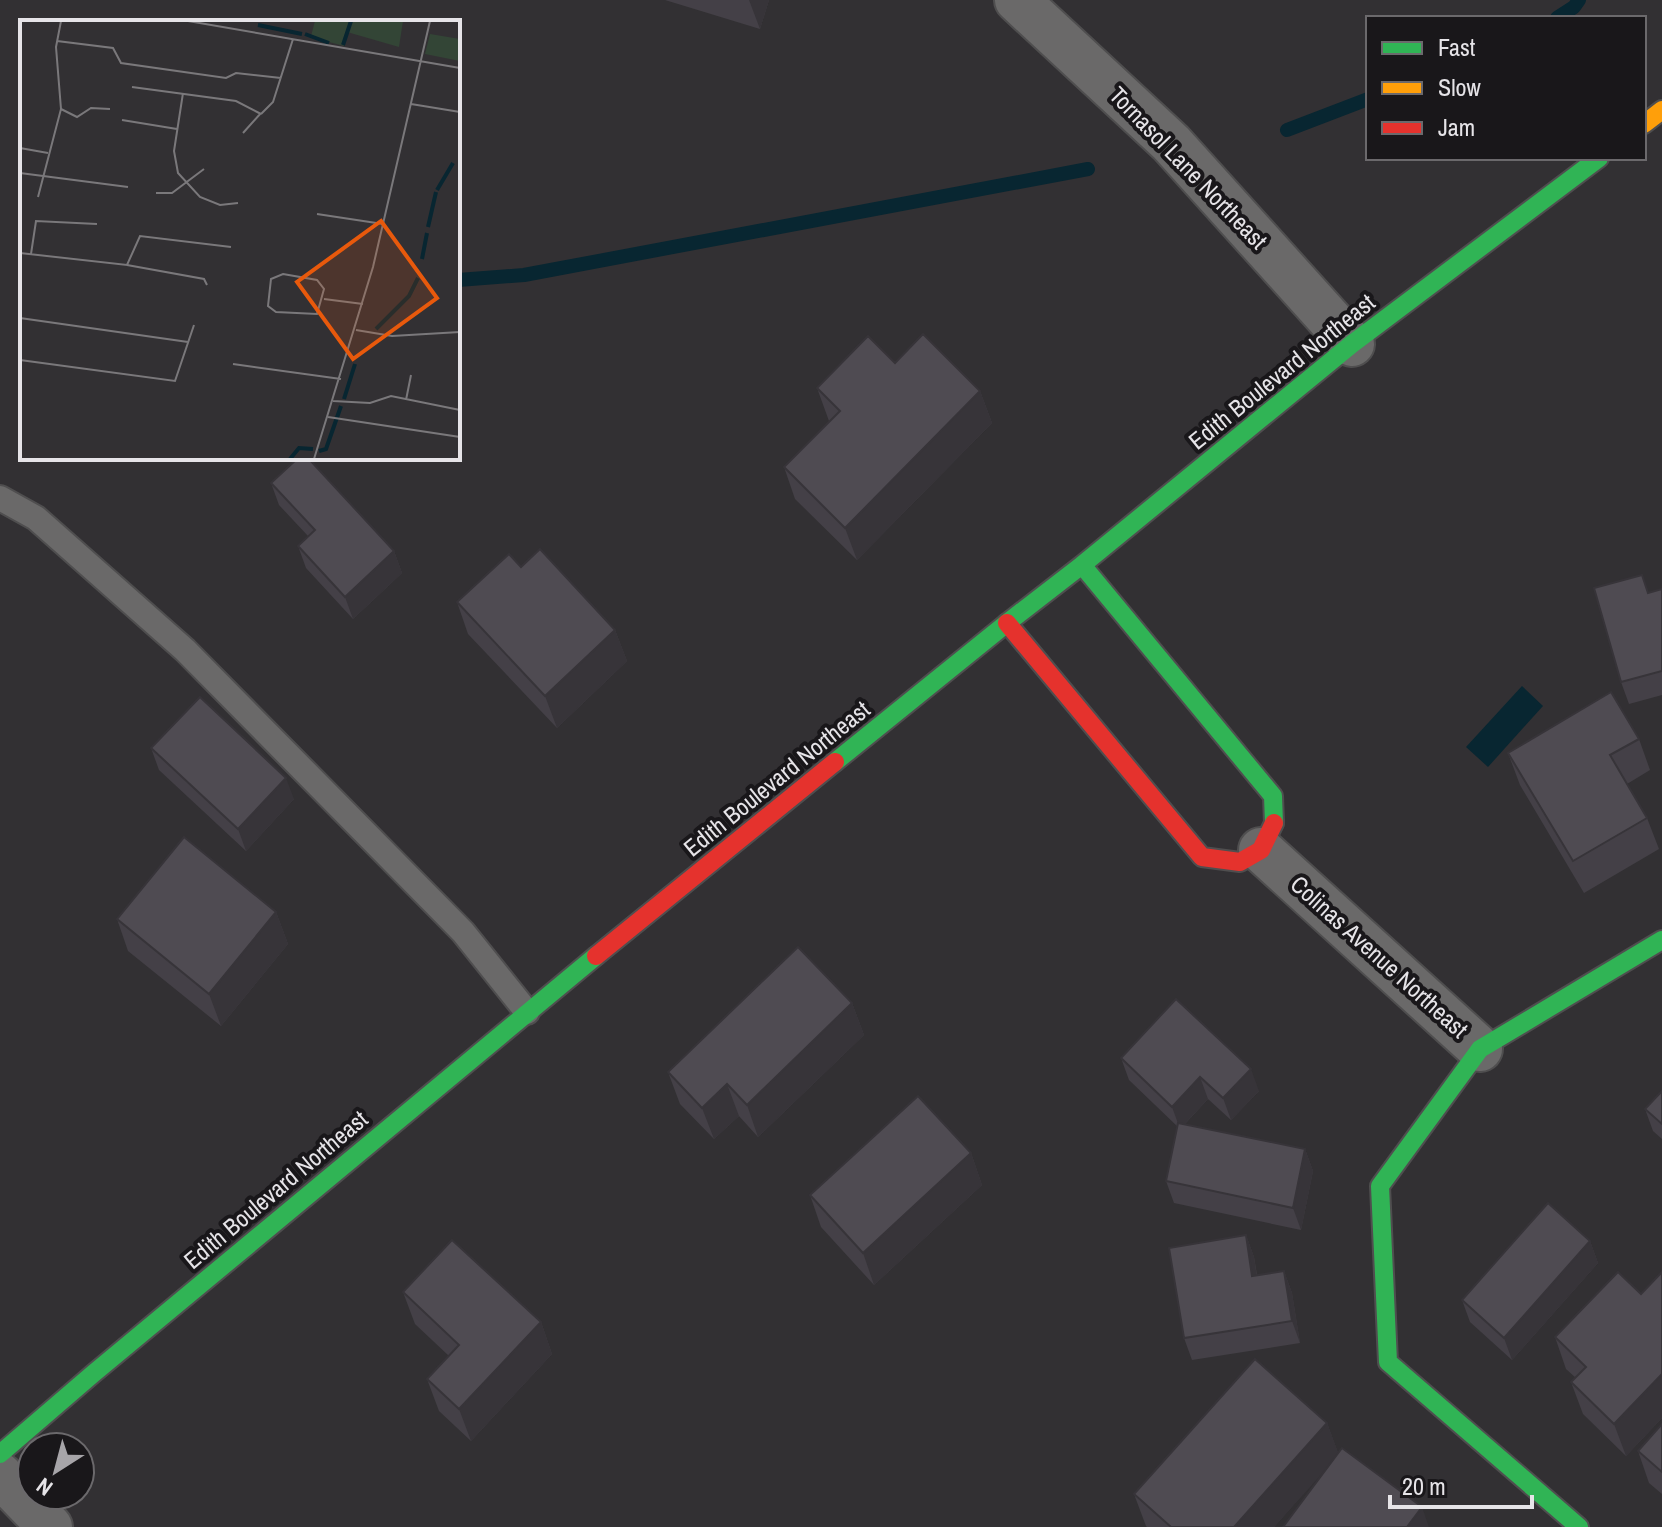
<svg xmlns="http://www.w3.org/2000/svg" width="1662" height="1527" font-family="'Archivo Narrow',sans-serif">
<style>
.water{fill:#082631}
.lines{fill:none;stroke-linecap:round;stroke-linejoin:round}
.stream{stroke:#082631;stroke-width:14}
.lane-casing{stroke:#4f4e4f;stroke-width:28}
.street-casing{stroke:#4f4e4f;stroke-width:48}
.fast-casing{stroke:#4f4e4f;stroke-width:22}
.slow-casing{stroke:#4f4e4f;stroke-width:22}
.jam-casing{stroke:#4f4e4f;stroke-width:22}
.lane{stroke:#6a6969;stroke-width:24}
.street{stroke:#6a6969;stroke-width:44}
.fast{stroke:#30b455;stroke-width:18}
.slow{stroke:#ff9f0a;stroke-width:18}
.jam{stroke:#e5322d;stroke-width:18}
.wall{fill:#444047}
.shaded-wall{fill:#373439}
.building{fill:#4f4b52;stroke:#373439;stroke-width:2}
.labels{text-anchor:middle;stroke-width:8;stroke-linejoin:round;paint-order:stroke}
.street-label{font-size:24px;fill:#e6e4e8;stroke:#19171a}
.inset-river{fill:none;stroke:#082631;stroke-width:4}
.inset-road{fill:none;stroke:#7a787b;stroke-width:2}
.view{fill:#e8590c;fill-opacity:0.15;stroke:#e8590c;stroke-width:4}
.inset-edge{fill:none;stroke:#e6e4e8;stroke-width:4}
</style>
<rect width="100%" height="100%" fill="#323033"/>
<!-- water -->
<path class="water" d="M1522 686 1543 706 1488 767 1466 747Z"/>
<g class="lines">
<!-- stream -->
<path class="stream" d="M1557 18 1574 7 1579 0
M1287 130 1368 99
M458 280 524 275 1088 169"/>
<defs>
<path id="lane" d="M0 498 36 518 185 650 463 932 527 1012"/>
<path id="street" d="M1017 0 1171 143 1352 344
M1261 850 1480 1049
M0 1475 50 1527"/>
<path id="fast" d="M1082 565 1273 796 1274 823
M835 762 1007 623 1082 565 1352 344 1599 158
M0 1454 94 1373 596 956
M1579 1527 1388 1362 1380 1186 1480 1049 1662 940"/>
<path id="slow" d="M1644 124 1662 110"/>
<path id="jam" d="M1007 623 1202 857 1240 862 1261 850 1274 823
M596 956 835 762"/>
</defs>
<!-- lane casing -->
<use href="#lane" class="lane-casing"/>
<!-- street casing -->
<use href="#street" class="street-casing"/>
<!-- fast casing -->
<use href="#fast" class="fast-casing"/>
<!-- slow casing -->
<use href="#slow" class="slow-casing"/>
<!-- jam casing -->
<use href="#jam" class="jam-casing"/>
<!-- lane -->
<use href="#lane" class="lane"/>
<!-- street -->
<use href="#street" class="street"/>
<!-- fast -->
<use href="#fast" class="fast"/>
<!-- slow -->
<use href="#slow" class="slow"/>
<!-- jam -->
<use href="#jam" class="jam"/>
</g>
<!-- wall -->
<path class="wall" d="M665 0H769L760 29Z
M895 363 980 391 992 423 857 560 795 499 784 467 829 421 817 388Z
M271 483 394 551 402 573 353 619 306 568 298 546 308 536 279 505Z
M521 567 615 630 627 661 557 728 468 634 457 602Z
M1662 589V695L1629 704 1621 682 1649 593Z
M1639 739 1650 770 1627 784 1647 818 1659 849 1584 893 1520 785 1508 753Z
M151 748 294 799 246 851 159 770Z
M276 912 288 944 221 1026 128 951 117 919Z
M852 1003 864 1035 758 1137 739 1116 714 1139 680 1104 668 1072Z
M1121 1058 1259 1091 1231 1120 1208 1099 1184 1125 1305 1149 1313 1171 1301 1230 1174 1203 1166 1181 1178 1127 1129 1080Z
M1662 1091V1139L1653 1131 1645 1109Z
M971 1153 982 1185 874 1285 821 1227 810 1195Z
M1246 1235 1254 1257 1257 1275 1284 1271 1292 1293 1300 1343 1192 1360 1184 1338Z
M1590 1241 1598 1263 1512 1360 1470 1322 1462 1300Z
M1662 1272V1418L1626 1456 1583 1414 1571 1382 1576 1378 1566 1369 1555 1337 1641 1294Z
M403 1292 541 1322 552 1354 471 1441 439 1411 427 1379 449 1356 415 1324Z
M1327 1423 1338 1453 1325 1469 1274 1527H1147L1146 1526 1134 1494Z
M1662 1424V1494L1649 1483 1638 1451Z"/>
<!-- shaded-wall -->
<path class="shaded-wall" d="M749 0H769L760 29Z
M980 391 992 423 857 560 845 528Z
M394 551 402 573 353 619 345 597Z
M615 630 627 661 557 728 545 696Z
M286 778 294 799 246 851 238 829Z
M276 912 288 944 221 1026 209 994Z
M852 1003 864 1035 758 1137 747 1105Z
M1251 1069 1259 1091 1231 1120 1223 1098Z
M1200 1077 1208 1099 1180 1129 1172 1107Z
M727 1084 739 1116 714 1139 702 1108Z
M1305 1149 1313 1171 1301 1230 1293 1208Z
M971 1153 982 1185 874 1285 863 1253Z
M1246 1235 1254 1257 1260 1298 1252 1276Z
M1590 1241 1598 1263 1512 1360 1504 1338Z
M1284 1271 1292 1293 1300 1343 1292 1321Z
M541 1322 552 1354 471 1441 459 1409Z
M1662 1374V1418L1626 1456 1614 1424Z
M1327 1423 1339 1455 1274 1527H1234Z
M1422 1507 1429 1527H1407Z"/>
<!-- building -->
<path class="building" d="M923 334 980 391 845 528 784 467 840 411 817 388 868 336 895 363Z
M298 458H308L394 551 345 597 298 546 315 530 271 483Z
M540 549 615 630 545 696 457 602 509 554 521 567Z
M1642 575 1648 593 1662 589V671L1621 682 1594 588Z
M1611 692 1639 739 1610 755 1647 818 1573 861 1508 753Z
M200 697 286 778 238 829 151 748Z
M184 837 276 912 209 994 117 919Z
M798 947 852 1003 747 1105 727 1084 702 1108 668 1072Z
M1176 999 1251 1069 1223 1098 1200 1077 1172 1107 1121 1058Z
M1662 1091V1124L1645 1109Z
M918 1096 971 1153 863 1253 810 1195Z
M1178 1123 1305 1149 1293 1208 1166 1181Z
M1548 1203 1590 1241 1504 1338 1462 1300Z
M1246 1235 1252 1276 1284 1271 1292 1321 1184 1338 1169 1248Z
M452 1240 541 1322 459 1409 427 1379 459 1345 403 1292Z
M1618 1272 1641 1294 1662 1272V1374L1614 1424 1571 1382 1586 1367 1555 1337Z
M1255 1359 1327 1423 1234 1527H1171L1134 1494Z
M1662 1424V1472L1638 1451Z
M1342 1448 1422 1507 1407 1527H1283Z"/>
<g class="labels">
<!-- street labels -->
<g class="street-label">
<text transform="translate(1188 168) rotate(46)" y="8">Tornasol Lane Northeast</text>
<text transform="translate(1282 372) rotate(-39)" y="8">Edith Boulevard Northeast</text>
<text transform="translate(777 779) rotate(-39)" y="8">Edith Boulevard Northeast</text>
<text transform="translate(1379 957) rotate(42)" y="8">Colinas Avenue Northeast</text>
<text transform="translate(276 1190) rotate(-40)" y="8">Edith Boulevard Northeast</text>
</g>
</g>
<!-- overview -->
<g transform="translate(20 20)">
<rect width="440" height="440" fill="#323033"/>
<path d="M295 1H383L379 27 327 12 324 26 309 22 291 16ZM410 14 440 19V41L405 34Z" fill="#334536"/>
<path class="inset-river" d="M238 5 282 14M285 14 309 23M323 25 331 1M417 170 433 143M408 207 416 172M402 239 407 213M356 309 389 276 398 258M324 379 335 344M299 431 306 429 321 386M270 439 279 428 293 429"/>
<path class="inset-road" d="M168 1 440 48M37 21 93 28 101 43 206 58 216 53 261 58M112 67 216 81 241 94M163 73 154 131 158 153 180 177 200 185 218 183M391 84 440 92M41 89 57 97 71 88 90 89M241 94 253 82 273 19M102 100 157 109M223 113 241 93M0 128 28 133M0 153 108 167M136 173H152L184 149M18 177 41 89 36 27 41 1M297 194 363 204M0 233 107 245 120 216 211 227M11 234 16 201 77 204M107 245 184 259 187 265M263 254 297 260 304 269 297 294 256 292 248 286 251 259ZM304 279 343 284M0 298 168 322M336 310 372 316 440 312M0 340 155 361 174 305M213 344 321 359M386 380 391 355M313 381 350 383 371 376 440 390M308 397 440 417M294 439 353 247 410 1"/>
<path class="view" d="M361 201 417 278 333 339 277 262Z"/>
<rect width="440" height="440" class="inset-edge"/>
</g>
<!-- legend -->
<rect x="1366" y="16" width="280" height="144" fill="#19171a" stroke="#6b696c" stroke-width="2"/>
<rect x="1382" y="42" width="40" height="12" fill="#30b455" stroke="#6b696c" stroke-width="2"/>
<text x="1438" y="56" font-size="24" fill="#e6e4e8">Fast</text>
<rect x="1382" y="82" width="40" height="12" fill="#ff9f0a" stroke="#6b696c" stroke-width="2"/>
<text x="1438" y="96" font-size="24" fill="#e6e4e8">Slow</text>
<rect x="1382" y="122" width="40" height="12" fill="#e5322d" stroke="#6b696c" stroke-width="2"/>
<text x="1438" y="136" font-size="24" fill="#e6e4e8">Jam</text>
<!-- north arrow -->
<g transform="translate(56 1471) rotate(216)"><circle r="38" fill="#19171a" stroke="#6b696c" stroke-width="2"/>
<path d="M0-6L14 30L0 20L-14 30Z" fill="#a7a5a9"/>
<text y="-12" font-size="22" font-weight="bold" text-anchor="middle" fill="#e6e4e8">N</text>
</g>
<!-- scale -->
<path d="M1390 1495v12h142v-12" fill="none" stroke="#e6e4e8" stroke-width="4"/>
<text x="1402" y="1495" font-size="24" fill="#e6e4e8" stroke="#19171a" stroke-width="6" paint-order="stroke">20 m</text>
</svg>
